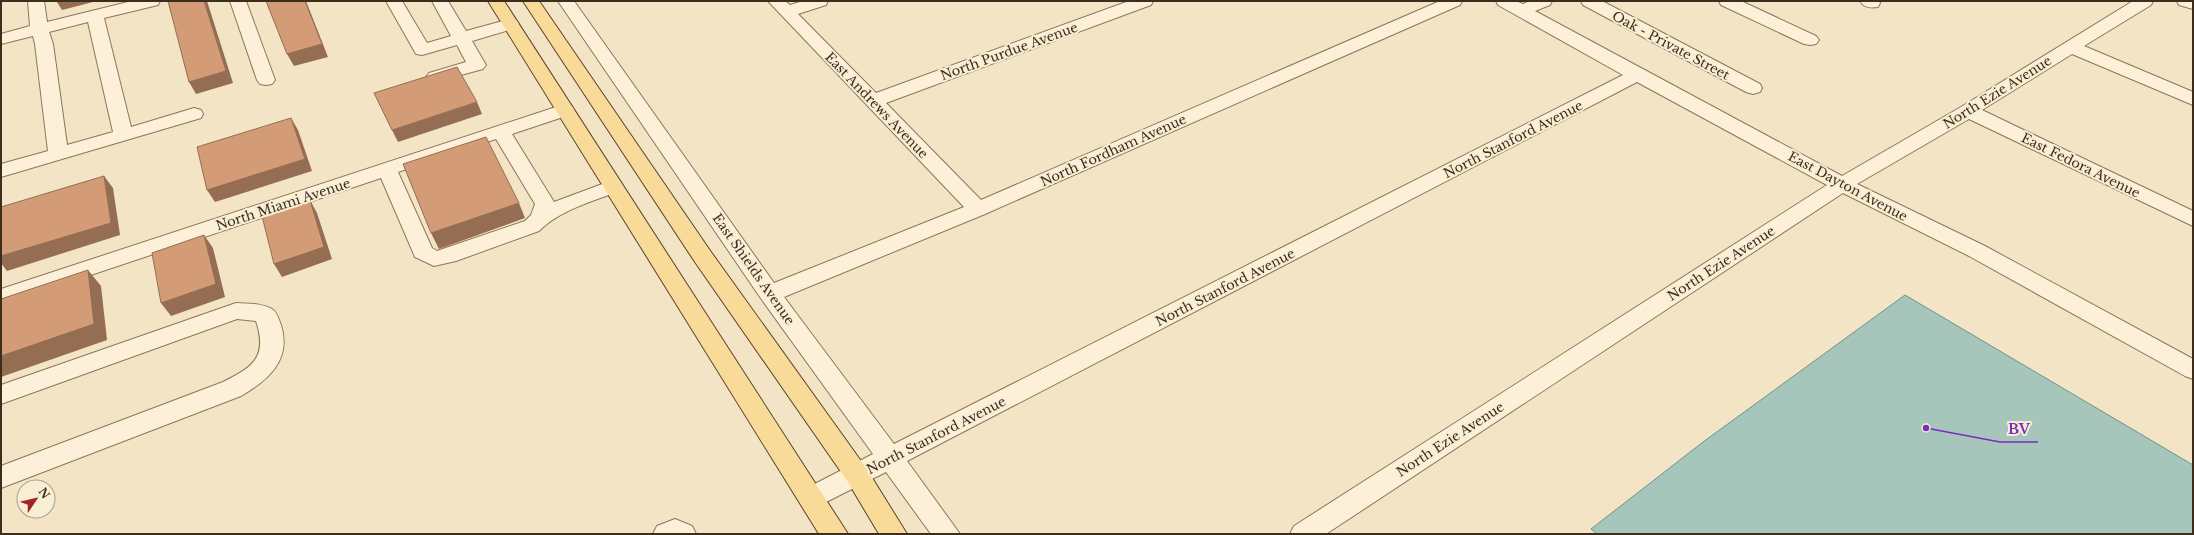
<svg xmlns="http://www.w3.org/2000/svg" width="2194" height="535" font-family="'Libre Baskerville',serif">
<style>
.water{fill:#a6c5bb;stroke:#6b948a}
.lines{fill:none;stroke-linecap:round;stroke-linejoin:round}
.minor-casing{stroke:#8e7558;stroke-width:2}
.major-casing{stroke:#5c422d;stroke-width:2}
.minor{fill:#fcf1d8;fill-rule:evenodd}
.major{fill:#f8da99;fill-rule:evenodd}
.shaded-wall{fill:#946d53}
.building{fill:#d39c76;stroke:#946d53}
.labels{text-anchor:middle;stroke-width:4;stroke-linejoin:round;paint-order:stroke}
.street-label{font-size:13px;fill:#3d2d1d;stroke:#f8eed4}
.leader{fill:none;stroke:#7b2cbf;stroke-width:1.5}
.callout-dot{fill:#7b2cbf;stroke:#f8eed4;stroke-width:1.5}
.callout-label{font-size:14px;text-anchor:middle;font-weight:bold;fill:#7b2cbf;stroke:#f8eed4;stroke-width:4;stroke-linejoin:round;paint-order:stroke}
</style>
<rect width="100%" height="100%" fill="#f2e4c4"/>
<!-- water -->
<path class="water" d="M1905 295 2193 465V534H1597L1591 529 1703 442Z"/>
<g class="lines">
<defs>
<path id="minor" d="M28 1H44L47 22 132 1H160L158 5 104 18 131 127 194 108 201 110 203 114 201 118 1 177V164L48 151 35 44 33 36 1 44V34L30 26ZM88 22 113 132 67 145 53 44 49 32Z
M230 1H246L275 80 272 84 266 85 260 84 257 80Z
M386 1H402L427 43 451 36 432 1H448L466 31 510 19 516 20 519 24 516 28 472 41 486 65 483 69 435 82 429 81 426 77 429 73 466 62 457 45 422 55 416 54Z
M558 1H574L774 283 964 207 768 1H785L790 5 803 1H828L826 5 798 14 876 93 1129 1H1153L1151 5 886 103 981 200 1440 1H1462L1460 5 985 214 784 297 894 444 1623 75 1498 5 1496 1H1516L1523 4 1530 1H1552L1550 5 1535 11 1842 176 1961 107 2133 1H2153L2151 5 2084 46 2193 92V105L2072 54 1982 110 2193 211V226L1969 119 1857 184 1985 246 2193 359V379L2185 376 1969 256 1843 193 1326 534H1290L1294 526 1827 185 1637 82 907 461 960 534H931L886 472 812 509 803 506 799 498 803 490 873 454 762 300Z
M1581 1H1602L1760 84 1762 88 1760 92 1753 94 1746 92 1583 5Z
M1719 1H1741L1816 36 1819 40 1816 44 1810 45 1804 44 1721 5Z
M1860 1H1879L1880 3 1878 7C1871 8 1864 8 1860 1Z
M2177 1H2193V9L2179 5Z
M565 104 572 106 574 110 572 114 512 134 554 202 613 180 620 181 623 186 620 191C593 201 560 210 539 231L456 261 434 266 415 257 381 178 1 305V289ZM496 139 535 204 531 215 525 221 437 251 432 248 398 172Z
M236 303C248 304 261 303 272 309 277 312 279 320 281 325 292 360 268 380 241 396L1 488V466L223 382C253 367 268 357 256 321L237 319 1 404V385Z
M675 519 692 526 696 534H653L657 526Z"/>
<path id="major" d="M488 1H504L848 534H819Z
M523 1H539L711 252 866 468 907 534H879L848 482 695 262Z"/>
</defs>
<!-- minor casing -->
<use href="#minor" class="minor-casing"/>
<!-- major casing -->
<use href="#major" class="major-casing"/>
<!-- minor -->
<use href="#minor" class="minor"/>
<!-- major -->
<use href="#major" class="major"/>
</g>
<!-- shaded-wall -->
<path class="shaded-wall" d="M60 1H97L62 10 57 2Z
M204 1H207L233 83 196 94 189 82Z
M305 1H306L328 57 294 66 287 54Z
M477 102 482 114 398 142 392 130Z
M291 118 298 130 312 171 215 202 207 190Z
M104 176 113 188 120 235 7 271 1 263V256Z
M310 200 317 213 332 259 282 277 274 264Z
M519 203 525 218 439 249 431 233Z
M204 235 213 248 225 297 171 316 161 303Z
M88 270 101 286 107 340 1 377V356Z"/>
<!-- building -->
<path class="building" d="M168 1H204L226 71 189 82Z
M266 1H305L322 44 287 54Z
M457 67 477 102 392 130 374 93Z
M291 118 305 159 207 190 197 147Z
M486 137 519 203 431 233 403 164Z
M104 176 111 223 1 256V207Z
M310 200 324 247 274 264 262 216Z
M204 235 216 284 161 303 152 253Z
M88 270 94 324 1 356V299Z"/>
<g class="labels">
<!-- street labels -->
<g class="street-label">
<text transform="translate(1671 45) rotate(28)" y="5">Oak - Private Street</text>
<text transform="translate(1009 51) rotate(-20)" y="5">North Purdue Avenue</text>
<text transform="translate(1997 92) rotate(-32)" y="5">North Ezie Avenue</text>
<text transform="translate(877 105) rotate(46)" y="5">East Andrews Avenue</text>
<text transform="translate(1513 139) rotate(-27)" y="5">North Stanford Avenue</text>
<text transform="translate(1113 150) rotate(-24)" y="5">North Fordham Avenue</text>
<text transform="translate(2081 165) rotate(26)" y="5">East Fedora Avenue</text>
<text transform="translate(1848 186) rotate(28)" y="5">East Dayton Avenue</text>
<text transform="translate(283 204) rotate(-18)" y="5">North Miami Avenue</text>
<text transform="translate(1721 263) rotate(-33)" y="5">North Ezie Avenue</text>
<text transform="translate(754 269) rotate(55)" y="5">East Shields Avenue</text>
<text transform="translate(1225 287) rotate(-27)" y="5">North Stanford Avenue</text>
<text transform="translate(936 435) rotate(-27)" y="5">North Stanford Avenue</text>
<text transform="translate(1450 439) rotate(-33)" y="5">North Ezie Avenue</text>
</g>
</g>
<!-- callouts -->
<path class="leader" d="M1926 428L2000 442H2038"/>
<circle class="callout-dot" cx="1926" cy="428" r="4"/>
<g class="callout-label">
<text x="2019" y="434">BV</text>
</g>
<!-- border -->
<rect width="2194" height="535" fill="none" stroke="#3d2d1d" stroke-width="4"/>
<!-- north arrow -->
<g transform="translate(36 499) rotate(55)"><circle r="19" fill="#f8eed4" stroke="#ada18b"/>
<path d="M0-3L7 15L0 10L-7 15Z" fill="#a32324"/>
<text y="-6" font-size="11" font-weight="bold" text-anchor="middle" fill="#3d2d1d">N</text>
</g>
</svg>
